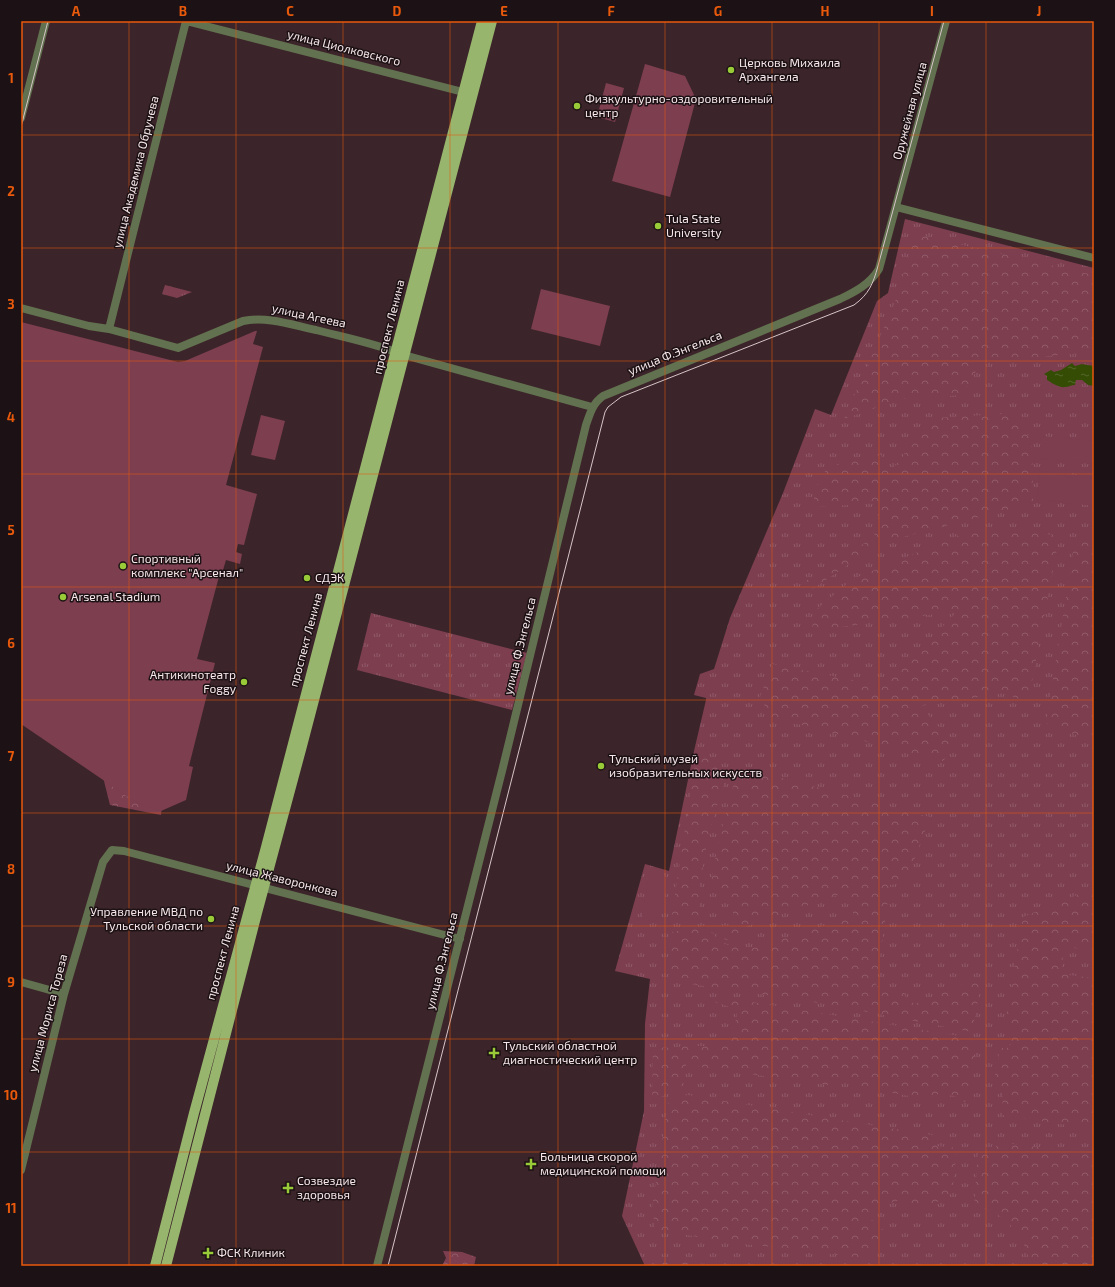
<svg xmlns="http://www.w3.org/2000/svg" width="1115" height="1287" font-family="'Exo 2',sans-serif">
<style>
.grass{fill:url(#grass-tufts)}
.forest{fill:url(#forest-crowns)}
.garden{fill:#7d3e50}
.water{fill:url(#water-ripples)}
.lines{fill:none;stroke-linecap:round;stroke-linejoin:round}
.minor{stroke:#62714f;stroke-width:8}
.major{stroke:#97b56d;stroke-width:10}
.tram{stroke:#d6c5c8;stroke-width:1}
.grid{fill:none;stroke:#e8590c;stroke-width:1;stroke-opacity:0.55}
.poi-dot{fill:#98cb37;stroke:#1c1114;stroke-width:1.5}
.labels{text-anchor:middle;stroke-width:3;stroke-linejoin:round;paint-order:stroke}
.street-label{font-size:12px;fill:#f7e7ea;stroke:#1c1114}
.poi-label{font-size:12px;fill:#f7e7ea;stroke:#1c1114;text-anchor:start}
.neatline{fill:none;stroke:#e8590c;stroke-width:1.5}
.grid-label{font-size:13px;text-anchor:middle;font-weight:bold;fill:#e8590c}
</style>
<defs>
<pattern id="grass-tufts" width="24" height="20" patternUnits="userSpaceOnUse"><rect width="24" height="20" fill="#7d3e50"/><path d="M3 7l-1-3M5 7V3M7 7l1-3M15 17l-1-3M17 17v-4M19 17l1-3" fill="none" stroke="#905a69"/></pattern>
<pattern id="forest-crowns" width="20" height="18" patternUnits="userSpaceOnUse"><rect width="20" height="18" fill="#7d3e50"/><path d="M2 6a3 3 0 1 1 6 0M12 15a3 3 0 1 1 6 0" fill="none" stroke="#905a69"/></pattern>
<pattern id="water-ripples" width="26" height="14" patternUnits="userSpaceOnUse"><rect width="26" height="14" fill="#354c05"/><path d="M2 4q2-2 4 0t4 0M15 11q2-2 4 0t4 0" fill="none" stroke="#53662a"/></pattern>
</defs>
<rect width="100%" height="100%" fill="#3c252a"/>
<!-- grass -->
<path class="grass" d="M905 219 1094 268V1266H645L622 1216 644 1111 645 1024 650 979 615 971 645 864 669 871 694 751 706 700V698L694 695 700 674 714 669 730 618 783 493 815 409 831 415 877 301 888 293Z
M165 285 192 292 177 298 162 294Z
M371 613 527 653 512 710 357 670Z"/>
<!-- forest -->
<path class="forest" d="M915 234 1094 275V352L981 362 963 395 901 399 844 419 895 302Z
M1018 413 1032 444 1033 503 880 543 808 592 807 580 874 537 881 503 816 507 813 494 828 466 881 455 889 473 935 418Z
M1007 530 1053 535 1059 538 1028 703 1005 693 920 706 956 746 943 761 770 717 767 708 759 700 772 664 883 686 958 611 811 631 817 609 853 579 964 533Z
M1075 540 1094 544V745L1086 739 1046 723Z
M700 757 710 758V764L728 769 708 837 700 884 699 916 677 921 672 914 694 769Z
M101 769 163 795 161 815 110 805Z
M751 770 930 817 906 882 890 885 876 986 903 990 907 1002 930 1005 937 990H954L973 976 981 985 972 1032 826 1004 670 981 672 932 707 925 720 943 747 950 854 916 847 892 739 929 742 938 733 941 723 939 716 926 736 925 728 891 710 887 719 839 737 772Z
M1094 888V950L1064 947 1061 974 1094 978V1129L1002 1115 1003 1092 993 1086 1000 1048H1007L1011 1044 1012 1031 1005 1023 1023 917Z
M716 996 972 1038 971 1043 976 1045 965 1103 961 1098 941 1093 926 1099 854 1086 846 1077 837 1079 836 1086 686 1065 683 1088C670 1089 664 1092 657 1103L652 1104 653 1047 673 1048 684 1046H711L729 1040 737 1017 736 1009 715 1002Z
M688 1095 938 1136 936 1146 957 1148 953 1185 951 1186 949 1200 940 1201 914 1209 902 1199 884 1205 871 1219 888 1234 887 1240 878 1250 862 1258 785 1248 730 1243 655 1229 652 1208 668 1102 674 1096Z
M997 1142 1094 1154V1266H1030C1028 1243 1011 1220 989 1210 985 1208 979 1208 974 1208L978 1151 995 1153Z
M443 1251 462 1252 476 1257 474 1266H442L446 1258Z
M659 1260 730 1266H662Z"/>
<!-- garden -->
<path class="garden" d="M645 64 685 76 696 99 670 197 612 181Z
M606 83 624 88 615 122 597 117Z
M541 289 610 306 600 346 531 329Z
M21 322 178 362 185 361 255 331H257L253 344 263 347 226 485 257 494 244 545 238 544 236 552 242 554 240 564 226 560 223 570 221 569 197 659 215 663 189 766 193 767 186 800 161 811 134 801 21 724Z
M261 415 285 421 275 460 251 455Z
M1041 436 1094 441V464L1040 459Z
M1040 471 1094 477V506L1037 499Z
M654 873C657 873 659 872 661 873 672 877 662 907 660 916L657 920 648 921 643 918 642 914 649 876Z"/>
<!-- water -->
<path class="water" d="M1072 363 1075 366 1082 364 1094 366V386L1088 385 1082 380H1076L1075 385C1071 385 1069 387 1065 387 1059 388 1052 383 1047 380V376L1044 374 1051 370 1054 372 1061 370Z"/>
<g class="lines">
<!-- minor -->
<path class="minor" d="M21 118 46 21
M896 207 1094 258
M21 308 89 326 109 329 178 348 243 321C267 316 292 325 316 330 343 337 369 342 396 352
M109 329 186 21 463 92
M404 355 592 407
M21 982 64 994
M21 1170 64 994 103 862 112 850 124 851 460 939
M377 1266 503 767 586 425C590 413 593 403 603 396L840 299C855 292 870 284 879 269L946 21"/>
<!-- major -->
<path class="major" d="M155 1266 194 1113 266 847 482 21
M166 1266 257 913 302 746 492 21"/>
<!-- tram -->
<path class="tram" d="M21 127 48 21
M388 1266 605 412 608 407 621 397 854 305C869 294 873 284 878 266L944 21"/>
</g>
<!-- grid -->
<path class="grid" d="M129 21V1266M236 21V1266M343 21V1266M450 21V1266M558 21V1266M665 21V1266M772 21V1266M879 21V1266M986 21V1266M21 135H1094M21 248H1094M21 361H1094M21 474H1094M21 587H1094M21 700H1094M21 813H1094M21 926H1094M21 1039H1094M21 1152H1094"/>
<!-- markers -->
<g class="poi-dot">
<circle cx="731" cy="70" r="4"/>
<circle cx="577" cy="106" r="4"/>
<circle cx="658" cy="226" r="4"/>
<circle cx="123" cy="566" r="4"/>
<circle cx="307" cy="578" r="4"/>
<circle cx="63" cy="597" r="4"/>
<circle cx="244" cy="682" r="4"/>
<circle cx="601" cy="766" r="4"/>
<circle cx="211" cy="919" r="4"/>
<path d="M492 1047h4v4h4v4h-4v4h-4v-4h-4v-4h4z"/>
<path d="M529 1158h4v4h4v4h-4v4h-4v-4h-4v-4h4z"/>
<path d="M286 1182h4v4h4v4h-4v4h-4v-4h-4v-4h4z"/>
<path d="M206 1247h4v4h4v4h-4v4h-4v-4h-4v-4h4z"/>
</g>
<g class="labels">
<!-- street labels -->
<g class="street-label">
<text transform="translate(344 48) rotate(14)" y="4">улица Циолковского</text>
<text transform="translate(910 111) rotate(-75)" y="4">Оружейная улица</text>
<text transform="translate(136 172) rotate(-76)" y="4">улица Академика Обручева</text>
<text transform="translate(309 316) rotate(12)" y="4">улица Агеева</text>
<text transform="translate(389 327) rotate(-76)" y="4">проспект Ленина</text>
<text transform="translate(675 353) rotate(-22)" y="4">улица Ф.Энгельса</text>
<text transform="translate(306 640) rotate(-75)" y="4">проспект Ленина</text>
<text transform="translate(520 646) rotate(-76)" y="4">улица Ф.Энгельса</text>
<text transform="translate(282 879) rotate(14)" y="4">улица Жаворонкова</text>
<text transform="translate(223 953) rotate(-75)" y="4">проспект Ленина</text>
<text transform="translate(442 961) rotate(-76)" y="4">улица Ф.Энгельса</text>
<text transform="translate(48 1013) rotate(-75)" y="4">улица Мориса Тореза</text>
</g>
<!-- poi labels -->
<g class="poi-label">
<text x="739" y="67">Церковь Михаила<tspan x="739" dy="14">Архангела</tspan></text>
<text x="585" y="103">Физкультурно-оздоровительный<tspan x="585" dy="14">центр</tspan></text>
<text x="666" y="223">Tula State<tspan x="666" dy="14">University</tspan></text>
<text x="131" y="563">Спортивный<tspan x="131" dy="14">комплекс "Арсенал"</tspan></text>
<text x="315" y="582">СДЭК</text>
<text x="71" y="601">Arsenal Stadium</text>
<text x="236" y="679" text-anchor="end">Антикинотеатр<tspan x="236" dy="14">Foggy</tspan></text>
<text x="609" y="763">Тульский музей<tspan x="609" dy="14">изобразительных искусств</tspan></text>
<text x="203" y="916" text-anchor="end">Управление МВД по<tspan x="203" dy="14">Тульской области</tspan></text>
<text x="503" y="1050">Тульский областной<tspan x="503" dy="14">диагностический центр</tspan></text>
<text x="540" y="1161">Больница скорой<tspan x="540" dy="14">медицинской помощи</tspan></text>
<text x="297" y="1185">Созвездие<tspan x="297" dy="14">здоровья</tspan></text>
<text x="217" y="1257">ФСК Клиник</text>
</g>
</g>
<!-- border -->
<rect width="1115" height="1287" fill="none" stroke="#1c1114" stroke-width="44"/>
<rect x="22" y="22" width="1071" height="1243" class="neatline"/>
<g class="grid-label">
<text x="76" y="16">A</text>
<text x="183" y="16">B</text>
<text x="290" y="16">C</text>
<text x="397" y="16">D</text>
<text x="504" y="16">E</text>
<text x="611" y="16">F</text>
<text x="718" y="16">G</text>
<text x="825" y="16">H</text>
<text x="932" y="16">I</text>
<text x="1039" y="16">J</text>
<text x="11" y="83">1</text>
<text x="11" y="196">2</text>
<text x="11" y="309">3</text>
<text x="11" y="422">4</text>
<text x="11" y="535">5</text>
<text x="11" y="648">6</text>
<text x="11" y="761">7</text>
<text x="11" y="874">8</text>
<text x="11" y="987">9</text>
<text x="11" y="1100">10</text>
<text x="11" y="1213">11</text>
</g>
</svg>
